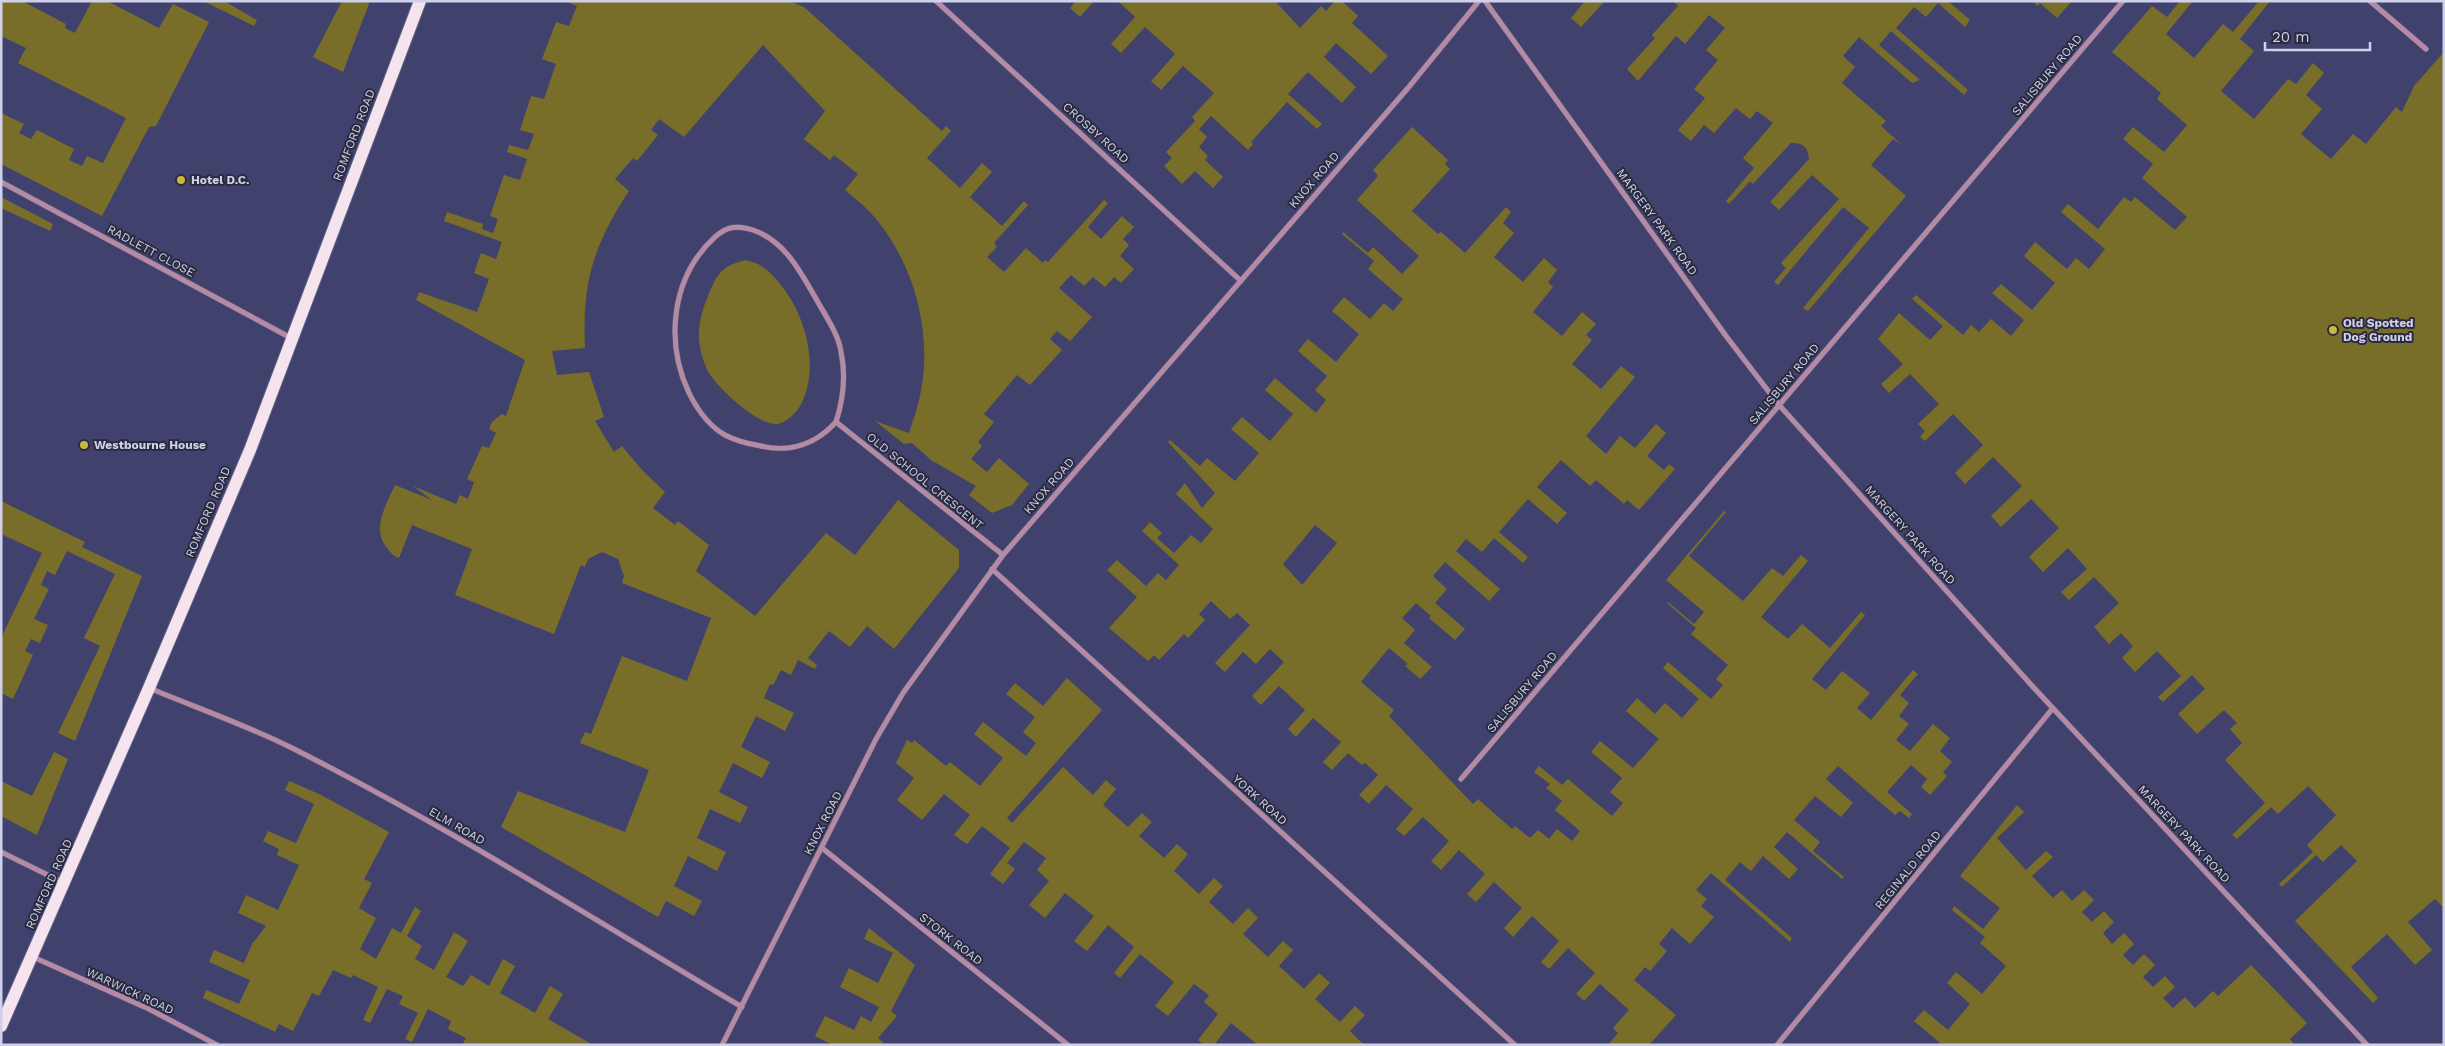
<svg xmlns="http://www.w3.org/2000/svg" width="2445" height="1046" font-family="'Work Sans',sans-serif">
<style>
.green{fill:#786e29;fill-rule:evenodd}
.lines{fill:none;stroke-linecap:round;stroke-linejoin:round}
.minor-casing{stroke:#5d5f86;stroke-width:6}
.primary-casing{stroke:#5d5f86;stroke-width:14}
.minor{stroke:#b48aa4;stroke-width:5}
.primary{stroke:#f5e3ed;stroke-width:12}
.poi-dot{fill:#cbb939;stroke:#2a2b3f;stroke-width:2}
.labels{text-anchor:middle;stroke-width:4;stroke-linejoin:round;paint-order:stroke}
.street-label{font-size:12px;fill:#cfd1eb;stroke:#2a2b3f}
.poi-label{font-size:12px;font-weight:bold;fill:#cfd1eb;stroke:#2a2b3f;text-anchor:start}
</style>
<rect width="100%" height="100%" fill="#40426d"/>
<!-- green -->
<path class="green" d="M1 1H22L66 24 65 28 75 33 92 1H107L159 28 173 4 209 22 156 126 149 127 102 216 1 164V113L24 124 19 133 31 139 37 130 74 149 69 160 82 166 87 156 103 163 126 118 18 63 26 48 1 36Z
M203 1H224L257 20 254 26Z
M342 1H370L343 72 313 57Z
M565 1H790L804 7 942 131 946 126 951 131 927 158 960 188 982 163 992 172 970 197 1002 226 1024 201 1028 205 994 243 997 247 987 257 1004 272 1026 248 1043 263 1045 260 1048 262 1104 200 1108 203 1088 227 1101 239 1122 216 1134 227 1123 239 1129 245 1120 256 1134 269 1121 283 1114 277 1105 287 1093 277 1084 286 1071 275 1059 288 1092 317 1070 341 1057 331 1050 339 1062 350 1030 385 1017 375 984 414 994 422 978 442 982 446 971 459 987 472 999 458 1029 484 1012 505 992 513 969 495 976 486 931 460 912 443 904 444 875 421 909 433C912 422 917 411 919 400 935 336 914 258 868 210 861 203 853 197 845 190L858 174 834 155 830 160 804 139 825 111 763 45 684 137 659 119 651 130 658 135 637 161 633 158 615 179 629 191C593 246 582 282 585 348L552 351 557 375 589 372 604 417 595 421 614 452 622 446 642 470 665 492 653 508 675 525 678 521 709 545 696 571 755 616 826 533 855 555 898 500 959 550V568L894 649 867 626 850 647 829 631 808 658 817 665 815 669 798 660 791 675 781 670 773 685 770 684 764 698 794 713 785 731 756 716 741 747 770 762 762 778 733 763 719 792 748 807 740 823 710 809 697 838 726 852 717 871 688 856 674 886 702 901 694 916 666 901 658 917 501 827 518 791 625 832 649 770 580 743 585 732 591 734 622 656 687 681 711 618 622 583 624 576 618 559 602 552 588 559 585 567 581 565 554 634 455 595 472 549 412 525 399 558C393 556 391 553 387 548 371 529 386 505 395 485L432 500 413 486 456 504 460 495 468 499 474 482 467 479 482 446 489 448 496 433 489 429 492 422 502 414 506 416 525 360 416 300 419 292 477 312 489 279 474 273 481 253 496 259 502 242 444 221 447 212 483 224 482 229 493 233 498 219 490 216 504 175 520 180 527 159 507 152 509 145 528 150 534 134 520 130 531 96 544 99 556 64 542 59 556 22 569 26 577 6Z
M1076 1H1094L1080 17 1070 8Z
M1118 1H1275L1300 28 1321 6 1326 11 1335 1H1342L1358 16 1352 23 1388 56 1371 74 1336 43 1324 57 1356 87 1342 103 1308 72 1288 94 1322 124 1317 129 1287 102 1251 142 1253 144 1248 150 1211 116 1199 129 1207 137 1199 147 1208 156 1205 160 1223 177 1213 188 1195 171 1182 184 1164 166 1172 158 1166 152 1195 121 1192 117 1214 93 1183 66 1161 90 1151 81 1175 54 1145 27 1121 53 1111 44 1135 17Z
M1585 1H1605L1581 27 1571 18Z
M1673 1H1948L1970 20 1965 27 1938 3 1926 17 1914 7 1896 28 1968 90 1964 95 1891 31 1879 45 1920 80 1912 83 1859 37 1843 56 1855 67 1842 83 1886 121 1881 126 1902 145 1893 139 1871 165 1906 196 1808 311 1803 308 1869 228 1843 207 1778 285 1774 282 1786 268 1781 263 1839 199 1812 175 1779 210 1770 202 1809 159C1808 147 1803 142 1791 143L1753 184 1750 181 1729 204 1726 201 1754 168 1743 158 1773 123 1757 111 1750 119 1736 108 1714 133 1704 125 1691 141 1678 130 1705 98 1694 89 1718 60 1706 50 1725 28 1709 15 1685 44 1676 36 1638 81 1627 69 1655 38 1652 35 1678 6Z
M2032 1H2072L2057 18 2040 3 2038 6Z
M2180 1H2193L2166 34 2194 58 2223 24 2233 32 2259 1H2270L2240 39 2254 51 2221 91 2254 119 2288 79 2296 84 2313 63 2324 73 2306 95 2322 109 2301 134 2331 159 2353 134 2366 144 2396 107 2402 112 2414 86 2444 52V908L2435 899 2408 922 2432 950 2415 965 2387 934 2351 967 2378 998 2373 1003 2295 921 2357 861 2341 845 2323 862 2316 855 2282 887 2279 884 2313 852 2307 845 2336 815 2308 786 2278 814 2271 807 2237 839 2232 835 2265 803 2225 760 2242 743 2230 729 2237 723 2224 710 2197 734 2178 714 2205 689 2192 675 2163 702 2158 697 2181 676 2157 651 2135 672 2122 658 2133 646 2121 633 2109 644 2094 627 2119 603 2094 577 2069 600 2061 592 2087 569 2068 548 2043 572 2029 557 2059 528 2031 499 2001 527 1991 516 2022 486 1993 457 1965 484 1955 473 1983 445 1953 414 1925 441 1920 437 1925 431 1918 424 1939 404 1910 374 1889 393 1881 384 1903 364 1878 339 1899 313 1930 340 1943 326 1912 299 1916 295 1963 335 1971 325 1979 332 1991 319 2011 336 2024 320 1992 293 2001 284 2032 310 2055 283 2024 256 2035 242 2067 269 2076 258 2089 269 2105 249 2061 212 2068 204 2098 229 2124 197 2131 202 2135 197 2175 230 2187 217 2142 178 2153 164 2123 139 2133 127 2164 152 2187 125 2157 99 2161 93 2112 52 2152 6 2167 17Z
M1412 127 1448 160 1445 164 1450 169 1412 211 1438 234 1441 232 1465 253 1506 207 1511 212 1503 223 1514 233 1494 257 1523 282 1544 258 1557 270 1548 282 1553 287 1533 312 1562 336 1582 312 1596 324 1586 335 1592 340 1572 364 1601 389 1621 366 1635 377 1586 436 1606 454 1620 436 1635 448 1656 424 1666 433 1647 456 1664 470 1669 464 1675 469 1639 510 1627 500 1624 504 1596 480 1590 486 1561 460 1537 487 1567 513 1557 524 1528 499 1499 532 1528 557 1523 563 1494 538 1482 552 1466 539 1456 551 1500 589 1489 601 1445 562 1433 576 1447 589 1435 603 1465 629 1455 640 1429 618 1431 616 1416 603 1402 618 1415 630 1404 643 1432 667 1420 679 1405 666 1408 664 1389 648 1361 682 1394 710 1389 716 1473 804 1478 799 1512 829 1515 826 1530 838 1538 830 1549 839 1557 829 1572 841 1580 831 1555 810 1562 801 1546 788 1550 784 1534 772 1539 766 1562 785 1568 779 1612 816 1623 803 1610 792 1622 778 1591 752 1600 741 1633 768 1659 739 1626 711 1637 698 1655 714 1665 703 1682 718 1699 699 1663 668 1668 662 1711 699 1723 685 1716 679 1728 665 1691 634 1696 628 1667 603 1668 602 1694 624 1704 612 1666 580 1724 511 1726 512 1689 556 1743 601 1772 568 1783 576 1801 555 1808 561 1761 617 1788 639 1802 624 1830 648 1861 612 1865 615 1812 679 1826 690 1842 671 1870 693 1857 708 1871 720 1913 670 1918 674 1900 695 1909 703 1899 716 1909 724 1896 740 1910 751 1933 724 1950 738 1940 751 1952 762 1943 772 1947 776 1930 795 1921 787 1927 779 1911 765 1887 792 1912 814 1909 818 1900 811 1895 815 1838 766 1826 779 1853 803 1841 817 1815 796 1794 820 1820 842 1813 851 1844 877 1842 879 1787 832 1774 847 1798 869 1789 879 1763 856 1751 871 1740 862 1725 880 1792 938 1790 942 1711 873 1696 890 1707 899 1701 906 1714 917 1690 944 1672 928 1659 944 1667 951 1650 971 1645 967 1634 980 1676 1015 1649 1045H1608L1618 1033 1613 1028 1629 1010 1600 984 1584 1001 1576 994 1595 973 1568 948 1549 969 1541 962 1559 941 1532 916 1513 937 1504 928 1522 908 1494 882 1476 902 1467 894 1485 874 1459 850 1441 870 1431 861 1449 841 1423 817 1404 836 1396 829 1413 809 1386 785 1369 804 1359 795 1378 775 1365 763 1362 765 1348 753 1332 770 1323 762 1341 742 1313 718 1296 737 1288 729 1305 710 1279 686 1261 705 1252 696 1284 662 1270 649 1256 664 1243 652 1225 672 1215 663 1250 625 1237 613 1230 619 1211 601 1199 614 1205 620 1188 638 1184 634 1159 660 1154 655 1148 661 1109 628 1137 597 1107 570 1117 560 1146 586 1158 573 1166 580 1179 565 1142 531 1150 522 1162 533 1157 538 1174 553 1191 535 1201 543 1213 529 1176 494 1185 483 1202 508 1215 493 1168 442 1170 440 1200 466 1207 458 1235 481 1259 453 1231 429 1242 417 1270 441 1293 414 1265 390 1275 378 1316 413 1326 400 1315 390 1327 376 1298 351 1308 339 1336 362 1359 334 1332 311 1344 297 1370 319 1384 303 1393 311 1403 299 1368 269 1374 261 1342 234 1343 232 1368 253 1373 247 1402 274 1419 256 1357 200 1378 176 1373 170ZM1315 525 1337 543 1302 585 1283 564Z
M1 197 53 224 50 231 1 208Z
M746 260C751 262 758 263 763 267 801 296 824 363 800 406 796 413 786 423 777 424 757 425 719 389 709 373 704 364 700 351 699 340 698 326 702 310 708 296 717 274 721 266 746 260Z
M1 501 85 542 82 547 142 576 75 741 58 733 100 646 84 638 115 574 67 551 55 575 47 571 41 585 49 589 34 619 48 625 40 643 31 639 25 651 33 655 13 699 1 693V638L42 553 1 534Z
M1067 678 1102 710 1007 818 1012 823 1063 767 1093 795 1106 780 1116 789 1103 805 1128 827 1142 813 1152 822 1139 836 1164 858 1177 844 1188 854 1174 871 1199 894 1214 878 1223 886 1209 902 1233 924 1248 908 1258 918 1243 934 1268 957 1283 941 1293 950 1279 966 1304 989 1319 973 1330 983 1315 999 1340 1022 1355 1006 1365 1015 1350 1031 1364 1045H1258L1231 1023 1214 1045H1204L1198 1040 1218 1014 1204 1002 1209 995 1194 984 1168 1016 1155 1006 1174 982 1140 954 1120 978 1114 973 1134 947 1108 925 1087 951 1074 941 1094 916 1065 893 1045 918 1029 905 1049 881 1037 870 1046 858 1024 842 1007 863 1015 869 1003 884 990 874 1010 848 982 826 967 844 954 835 970 815 944 794 922 820 897 800 914 778 896 763 907 740 912 743 914 740 946 766 950 762 980 786 1003 758 974 734 983 722 1026 756 1036 743 1023 732 1035 717 1006 694 1015 683 1043 706Z
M54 752 68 759 37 835 1 816V781L32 796Z
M289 781 319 794 389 832 364 879 372 883 359 908 376 918 360 949 376 959 392 928 401 933 415 907 421 911 407 936 422 946 415 959 434 970 454 932 468 941 446 977 463 986 471 975 489 986 503 959 515 966 500 993 535 1013 550 986 563 994 548 1019 593 1045H462L466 1038 448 1029 451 1021 428 1009 412 1042 405 1039 418 1013 399 1004 403 996 387 989 370 1023 363 1020 378 987 353 975 351 978 333 970 319 996 312 993 293 1031 279 1024 275 1032 203 998 206 990 239 1004 250 980 209 962 214 950 244 963 252 944 266 926 238 913 246 895 278 910 299 865 277 855 279 849 263 841 268 831 296 843 314 804 285 790Z
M2017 805 2024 812 1997 838 2026 870 2046 851 2053 857 2032 876 2053 898 2062 890 2072 901 2084 890 2094 900 2082 912 2092 922 2104 911 2114 922 2103 933 2112 944 2124 933 2134 944 2123 955 2133 965 2144 954 2155 965 2143 977 2153 987 2165 976 2175 987 2163 998 2173 1008 2185 997 2195 1008 2213 991 2218 996 2251 965 2307 1023 2290 1039 2295 1045H1939L1940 1043 1914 1021 1924 1010 1948 1030 1970 1004 1947 983 1956 972 1982 994 2006 966 1980 943 1985 937 1952 910 1954 906 1983 929 2000 908 1960 876Z
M869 928 915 965 891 1011 897 1016 878 1038 886 1045H833L815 1036 825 1016 854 1030 861 1016 871 1022 879 1007 840 987 849 968 878 983 893 953 864 939Z"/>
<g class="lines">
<defs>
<path id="minor" d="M936 1 1241 281
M1485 1 1726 336 1779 405 2035 689 2367 1045
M2370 1 2426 49
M1 182 291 338
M836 422C843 400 846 375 841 352 839 336 827 318 819 304 802 275 787 242 753 230 738 225 727 226 715 237 671 277 665 342 689 393 697 409 709 426 725 435 736 441 749 444 761 446 790 453 816 444 836 422L1003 555
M992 569 1515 1045
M149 688C197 708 246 725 292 748 447 826 593 919 742 1007
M1461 779 2123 1
M822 848 1068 1045
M1 852 64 883
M33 957 149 1009 217 1045
M722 1045 876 739 903 693 1003 555 1408 88 1479 1
M1777 1045 2053 708"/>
<path id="primary" d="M1 1026 149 688 250 450 420 1"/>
</defs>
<!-- minor casing -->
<use href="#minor" class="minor-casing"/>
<!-- primary casing -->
<use href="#primary" class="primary-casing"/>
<!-- minor -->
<use href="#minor" class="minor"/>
<!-- primary -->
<use href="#primary" class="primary"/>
</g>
<!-- markers -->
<g class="poi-dot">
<circle cx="181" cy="180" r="5"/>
<circle cx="2333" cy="330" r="5"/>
<circle cx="84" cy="445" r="5"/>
</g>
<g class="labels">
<!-- street labels -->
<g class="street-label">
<text transform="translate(2047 75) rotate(-50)" y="4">SALISBURY ROAD</text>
<text transform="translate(1096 133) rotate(42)" y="4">CROSBY ROAD</text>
<text transform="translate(354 135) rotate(-69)" y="4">ROMFORD ROAD</text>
<text transform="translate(1314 180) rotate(-49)" y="4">KNOX ROAD</text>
<text transform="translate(1657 222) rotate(54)" y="4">MARGERY PARK ROAD</text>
<text transform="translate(151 251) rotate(28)" y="4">RADLETT CLOSE</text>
<text transform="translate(1784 384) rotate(-50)" y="4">SALISBURY ROAD</text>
<text transform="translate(925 481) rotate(39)" y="4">OLD SCHOOL CRESCENT</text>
<text transform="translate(1049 486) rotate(-49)" y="4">KNOX ROAD</text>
<text transform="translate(208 512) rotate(-67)" y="4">ROMFORD ROAD</text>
<text transform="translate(1910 535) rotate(48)" y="4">MARGERY PARK ROAD</text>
<text transform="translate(1522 692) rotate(-50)" y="4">SALISBURY ROAD</text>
<text transform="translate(1260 800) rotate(42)" y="4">YORK ROAD</text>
<text transform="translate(823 823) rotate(-63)" y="4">KNOX ROAD</text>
<text transform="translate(457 826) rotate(30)" y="4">ELM ROAD</text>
<text transform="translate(2184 834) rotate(47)" y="4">MARGERY PARK ROAD</text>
<text transform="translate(1908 870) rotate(-51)" y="4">REGINALD ROAD</text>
<text transform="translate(49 884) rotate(-66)" y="4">ROMFORD ROAD</text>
<text transform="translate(951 939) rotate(38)" y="4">STORK ROAD</text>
<text transform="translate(130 991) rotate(25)" y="4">WARWICK ROAD</text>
</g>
<!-- poi labels -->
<g class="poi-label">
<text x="191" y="184">Hotel D.C.</text>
<text x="2343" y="327">Old Spotted<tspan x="2343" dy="14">Dog Ground</tspan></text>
<text x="94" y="449">Westbourne House</text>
</g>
</g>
<!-- border -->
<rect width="2445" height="1046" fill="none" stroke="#cfd1eb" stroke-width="5"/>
<!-- scale -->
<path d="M2265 42v8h105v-8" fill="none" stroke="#cfd1eb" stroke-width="2.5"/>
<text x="2272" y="42" font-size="15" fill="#cfd1eb" stroke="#2a2b3f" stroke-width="4" paint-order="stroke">20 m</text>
</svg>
